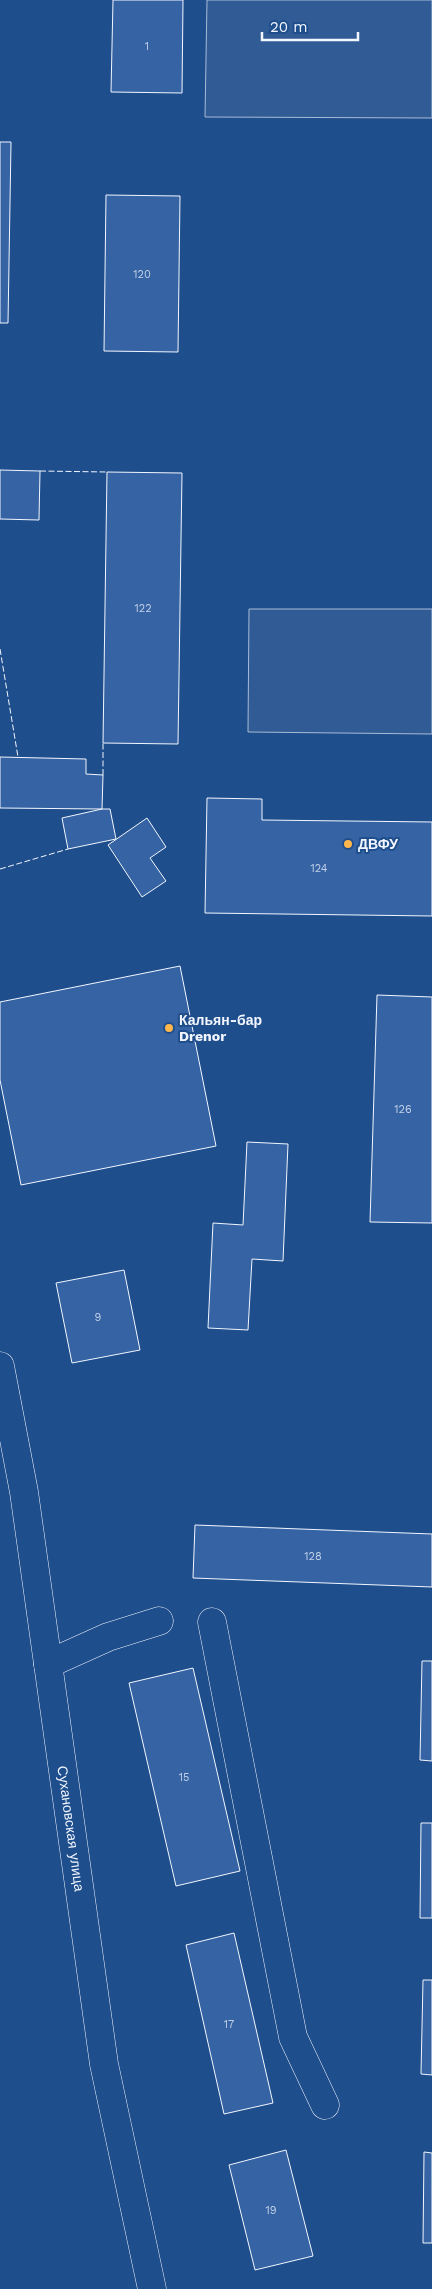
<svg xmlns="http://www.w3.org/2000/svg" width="432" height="2289" font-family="'Work Sans',sans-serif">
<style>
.built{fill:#305b95;stroke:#a8bbd7}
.building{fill:#3563a3;stroke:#f2f6ff}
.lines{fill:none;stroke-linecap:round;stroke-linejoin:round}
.minor-casing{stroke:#f2f6ff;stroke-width:29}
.minor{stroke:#1f4e8c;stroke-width:28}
.fence{stroke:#f2f6ff;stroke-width:1;stroke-dasharray:6 2.5;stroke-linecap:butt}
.poi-dot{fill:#ffb74d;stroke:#1f4e8c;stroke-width:2}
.labels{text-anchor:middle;stroke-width:4;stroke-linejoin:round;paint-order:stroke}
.number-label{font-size:11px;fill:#c3d1e8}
.poi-label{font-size:14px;font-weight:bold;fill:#f2f6ff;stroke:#1f4e8c;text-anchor:start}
.street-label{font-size:14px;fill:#f2f6ff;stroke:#1f4e8c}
</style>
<rect width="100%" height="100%" fill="#1f4e8c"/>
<!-- built -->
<path class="built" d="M207 0H432V118L205 117Z
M249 609H432V734L248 732Z"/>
<!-- building -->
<path class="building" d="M113 0H183L182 93 111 92Z
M0 142H11L8 323H0Z
M106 195 180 196 178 352 104 351Z
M0 470 40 471 39 520 0 519Z
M107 472 182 473 178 744 103 743Z
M0 757 86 759V774L103 775 102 809 0 808Z
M207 798 262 799V820L432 822V916L205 913Z
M102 809H110L116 839 68 849 62 818Z
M147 818 166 847 150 858 166 881 142 897 108 845Z
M180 966 216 1146 21 1185 0 1080V1002Z
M377 995 432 997V1223L370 1222Z
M247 1142 288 1144 283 1261 252 1259 248 1330 208 1328 213 1223 243 1225Z
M124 1270 140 1350 72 1363 56 1283Z
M195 1525 432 1534V1587L193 1578Z
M422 1661H432V1761L420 1760Z
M193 1668 240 1871 176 1886 129 1683Z
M421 1823H432V1918H420Z
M234 1933 273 2103 224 2114 186 1945Z
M423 1980H432V2075L421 2074Z
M286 2150 313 2256 255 2270 229 2165Z
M424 2152 432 2153V2243H423Z"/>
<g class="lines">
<defs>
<g id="minor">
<path id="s1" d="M0 1366 24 1492 104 2064 152 2289"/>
<path d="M212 1622 293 2037 325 2105"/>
<path d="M48 1664 108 1637 159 1621"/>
</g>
</defs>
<!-- minor casing -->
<use href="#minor" class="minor-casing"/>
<!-- minor -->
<use href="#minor" class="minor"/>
<!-- fence -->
<path class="fence" d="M40 471 107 472
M0 649 18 757
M103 775V743
M0 869 68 849"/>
</g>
<!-- markers -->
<g class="poi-dot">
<circle cx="348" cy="844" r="5"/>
<circle cx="169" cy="1028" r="5"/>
</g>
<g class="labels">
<!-- number labels -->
<g class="number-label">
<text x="147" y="50">1</text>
<text x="142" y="278">120</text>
<text x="143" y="612">122</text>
<text x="319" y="872">124</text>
<text x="403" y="1113">126</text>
<text x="98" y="1321">9</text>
<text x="313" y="1560">128</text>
<text x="184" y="1781">15</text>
<text x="229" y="2028">17</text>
<text x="271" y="2214">19</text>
</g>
<!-- poi labels -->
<g class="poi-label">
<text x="358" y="849">ДВФУ</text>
<text x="179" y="1025">Кальян-бар<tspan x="179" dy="16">Drenor</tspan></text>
</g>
<!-- street labels -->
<g class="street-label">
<text dy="5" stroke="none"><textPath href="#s1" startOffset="468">Сухановская улица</textPath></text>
</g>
</g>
<!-- scale -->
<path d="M262 32v8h96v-8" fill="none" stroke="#f2f6ff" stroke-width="2.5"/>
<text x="270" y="32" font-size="15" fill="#f2f6ff" stroke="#1f4e8c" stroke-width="4" paint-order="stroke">20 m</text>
</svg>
